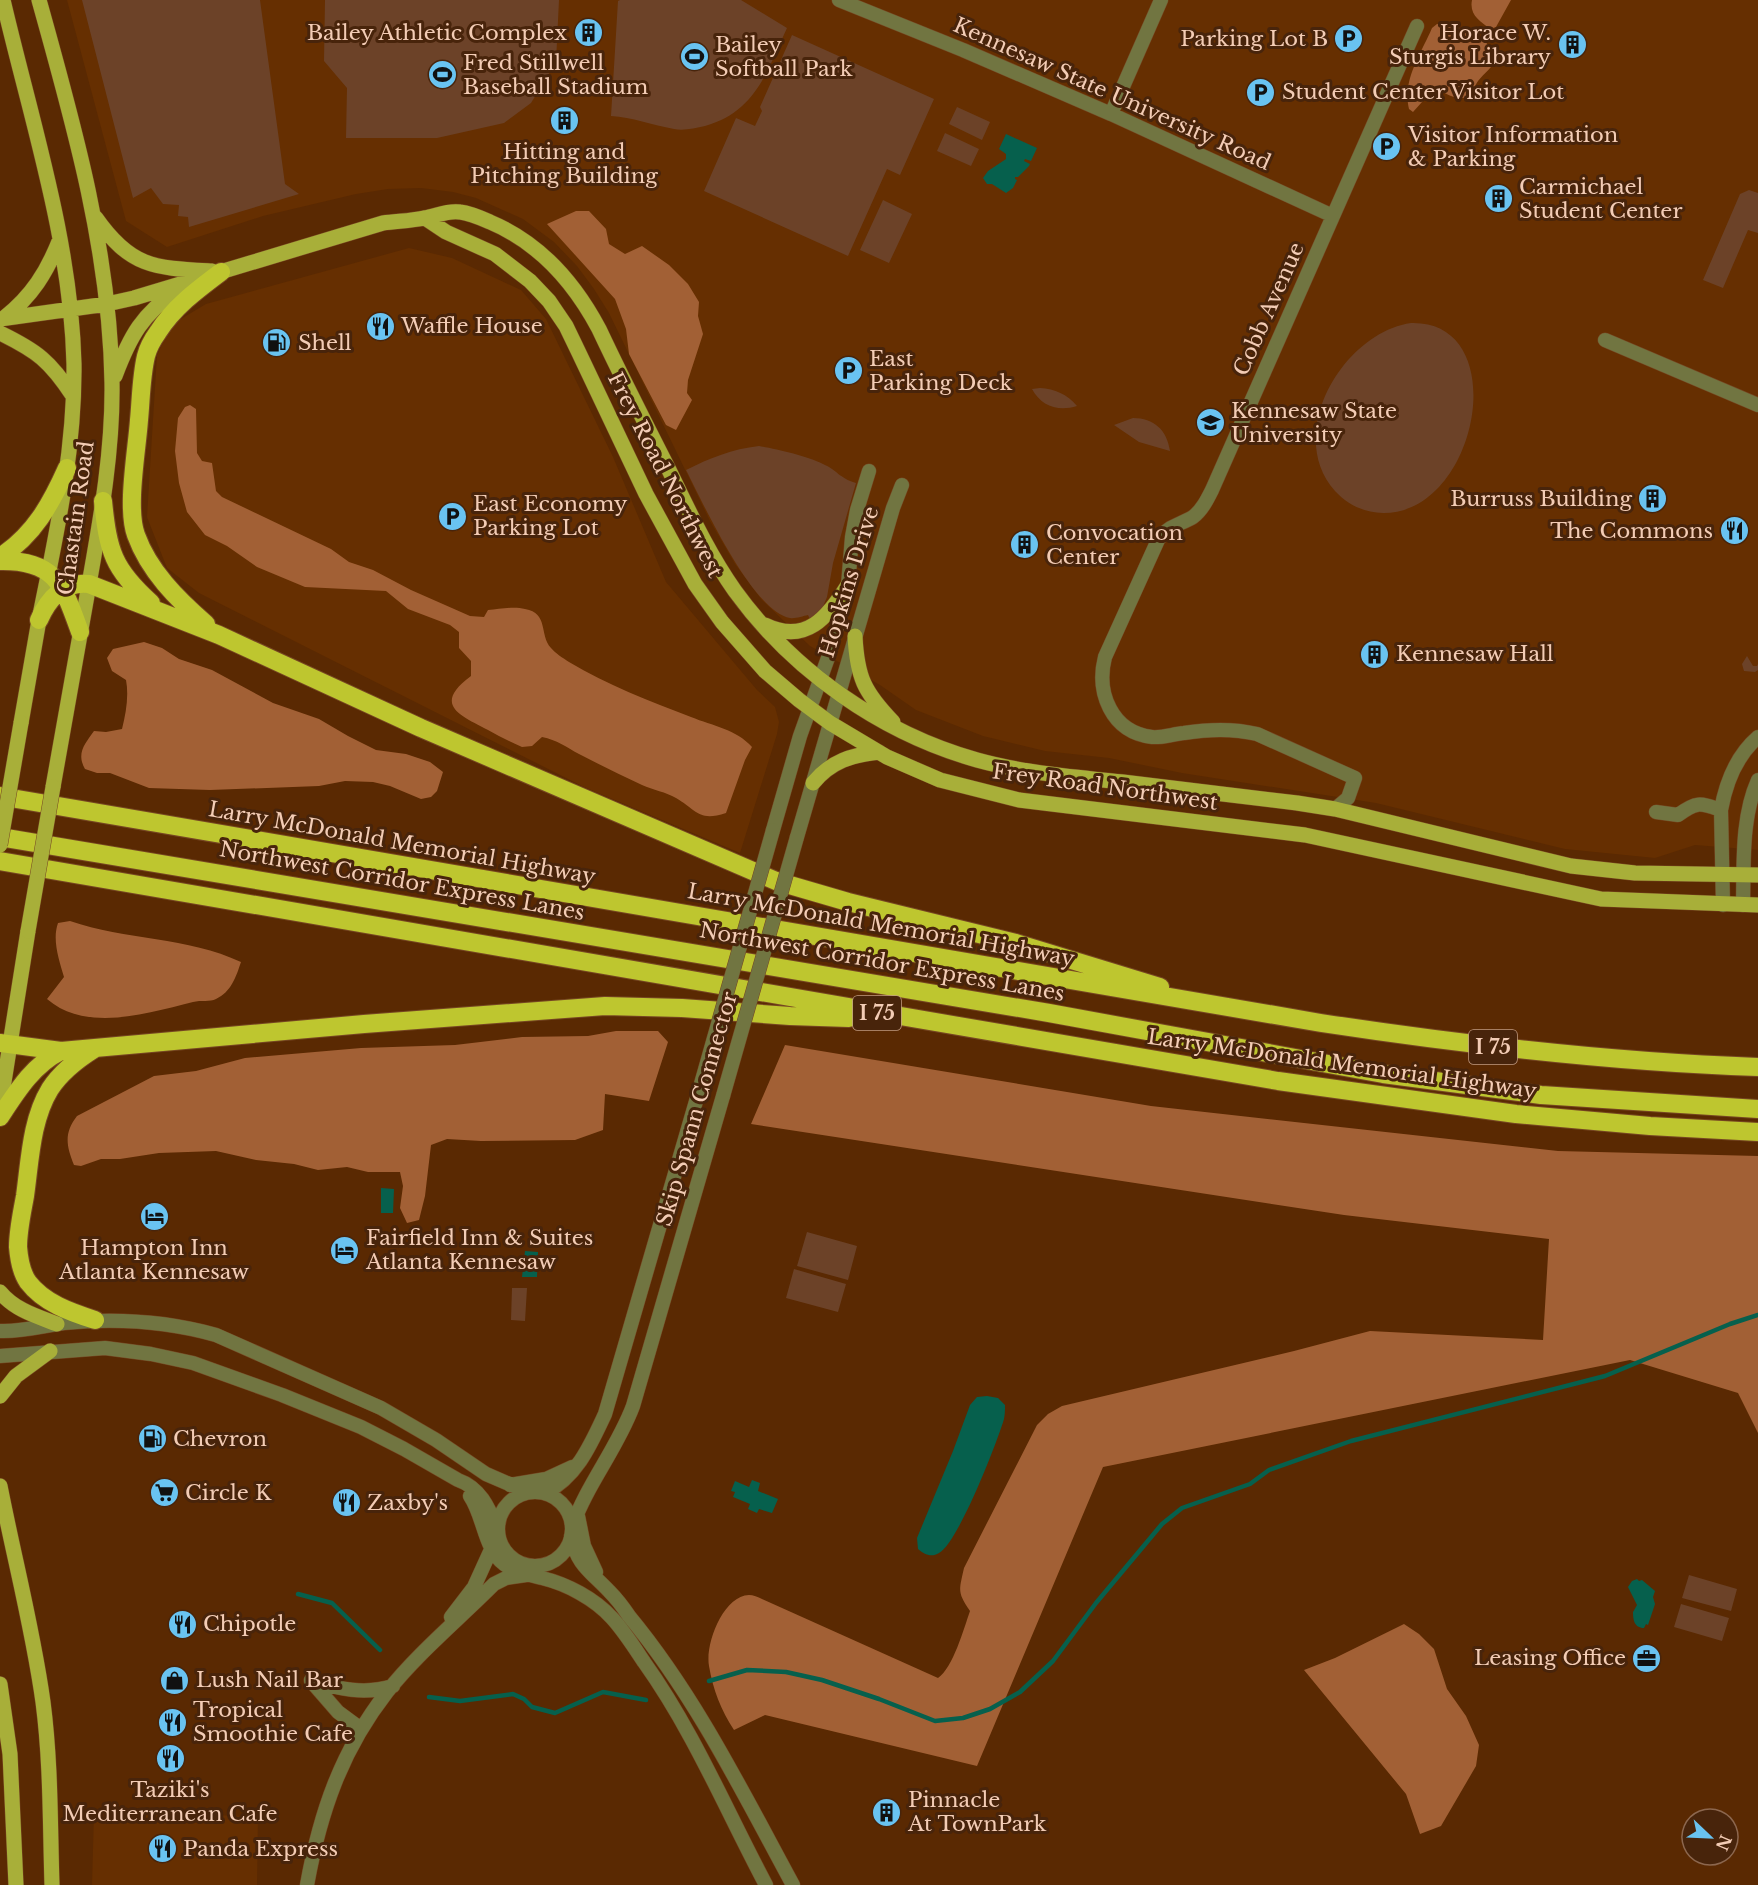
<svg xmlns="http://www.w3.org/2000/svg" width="1758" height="1885" font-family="'Libre Baskerville',serif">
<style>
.built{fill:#662f01}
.green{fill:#6c4228}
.forest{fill:#a26035}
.water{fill:#06604d}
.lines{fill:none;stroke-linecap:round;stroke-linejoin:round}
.stream{stroke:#06604d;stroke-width:4.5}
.minor-casing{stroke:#764622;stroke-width:15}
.major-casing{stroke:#764622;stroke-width:16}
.highway-casing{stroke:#764622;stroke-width:20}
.minor{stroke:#717541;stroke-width:14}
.major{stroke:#a8af39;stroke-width:15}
.highway{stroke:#bec62f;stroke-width:18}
.minor-bridge-casing{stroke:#764622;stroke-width:15;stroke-linecap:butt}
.major-bridge-casing{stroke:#764622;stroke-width:16;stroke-linecap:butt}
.minor-bridge{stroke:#717541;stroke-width:14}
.major-bridge{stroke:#a8af39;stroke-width:15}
.labels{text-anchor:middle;stroke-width:6;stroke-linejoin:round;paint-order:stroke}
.shield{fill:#48240b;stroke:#c09a82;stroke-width:1.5}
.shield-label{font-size:20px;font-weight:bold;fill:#f3ccb5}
.poi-label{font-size:21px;fill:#f3ccb5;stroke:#48240b;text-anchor:start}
.street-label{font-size:21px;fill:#f3ccb5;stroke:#48240b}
</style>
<rect width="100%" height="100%" fill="#5a2902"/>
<!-- built -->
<path class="built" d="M67 0H1758V850L1695 845 1655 858 1565 849 1376 803 1182 773 1109 758 1045 751 983 736 916 710 880 685 810 646 761 599 735 564 710 521 609 313 594 289 577 266 554 242 523 219 476 198 453 192 421 188 388 189 356 194 263 216 167 247 126 221Z
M409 248 452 258 521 290 546 319 613 457 666 582 757 690 775 707 779 722 777 734 740 853 584 787 199 593 167 568 147 517 157 355 171 325 206 304Z
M94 1813 258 1816 257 1885H92Z"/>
<!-- green -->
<path class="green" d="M82 0H260L285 184 299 194 189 227 188 217 178 216 179 205 163 204 151 188 133 198Z
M325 0H559L556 62 531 103 504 123 437 138H346L347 88 324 61Z
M620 0H741L787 28C767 71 756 112 705 126 695 128 684 131 674 129 652 125 632 117 611 116L618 1Z
M792 35 934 99 900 175 887 169 848 256 704 191 736 118 755 126 762 111 760 107Z
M957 107 990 122 982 140 949 124Z
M945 133 979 149 971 166 937 151Z
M1749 190 1758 193V233L1748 230 1723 288 1703 280 1740 194Z
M883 200 912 214 889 263 860 250Z
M1411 323C1514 320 1479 514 1383 513 1363 512 1348 505 1335 491 1284 434 1343 333 1411 323Z
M1040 388C1055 389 1067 394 1077 406 1058 412 1041 406 1032 389Z
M1133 418C1154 418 1167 430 1170 451L1139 442 1114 425Z
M759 446C776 449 807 456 823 464 837 470 839 478 856 483L833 563 827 597 822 609 810 619 808 615C803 616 795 619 790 618 752 611 703 503 686 470 710 458 732 449 759 446Z
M1747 656 1753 666H1757L1758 664V670L1755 672 1744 671 1742 664Z
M807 1232 857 1246 848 1280 797 1266Z
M794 1269 846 1284 838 1312 786 1298Z
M512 1288H527L525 1321 511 1320Z
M1689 1575 1737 1589 1731 1611 1682 1598Z
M1681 1604 1729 1618 1722 1641 1674 1627Z"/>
<!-- forest -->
<path class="forest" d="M1472 0H1511L1496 27 1490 29C1480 21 1469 15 1472 0Z
M1444 23 1450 24C1463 30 1481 35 1490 47 1503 63 1486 70 1478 81 1473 88 1473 96 1463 98 1454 99 1445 93 1437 89L1431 92 1413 112 1409 109C1402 80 1421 54 1432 28L1437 24Z
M576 211H589L606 229 609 244 625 254 642 246 669 265 688 284 699 302 698 316 703 334 688 380 687 393 692 400 676 430 666 425 629 354 626 329 615 299 547 224Z
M190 405 196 409 197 453 202 461 212 463 216 491 222 497 331 549 349 562 373 570 411 590 470 616 484 617 488 610C500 609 514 606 525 609 549 613 539 635 551 648 555 653 563 658 569 662 607 685 650 701 691 717 713 726 736 729 752 747L745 760 726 813C698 822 697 810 676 798 666 792 653 790 642 785 621 775 600 765 579 754 566 747 557 740 542 737L532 746 522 747C510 742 499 736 488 730 460 715 432 705 471 676V661L459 648V632L450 625 408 609 386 591 305 587 257 567 227 546 205 535 187 512 179 483 175 451 178 418 185 407Z
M144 642 162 648 179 659 212 670 273 703 319 719 348 736 376 750 406 754 430 762 443 772 437 791 431 797 421 799 390 786 373 782 345 781 319 786 210 790 149 788 110 773H97L85 769C76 753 85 744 94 731L106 732 122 729C126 713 129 696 126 680L112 671 107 658 113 649Z
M70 921C125 940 188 937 241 962 236 977 231 992 216 999 210 1002 201 1000 193 1002 149 1013 86 1033 47 999L64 977C59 960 52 940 58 923Z
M616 1031H658L668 1042 649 1101 605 1094 603 1130 575 1140 481 1141 447 1139 431 1145 425 1196 419 1220 407 1223 400 1208 403 1186 400 1172H368L347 1167 318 1170 294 1164 256 1160 216 1151 159 1153 120 1159H101L81 1166 74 1165C66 1145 64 1133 77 1116L154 1076 196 1071 245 1058 361 1048 455 1045 522 1037 588 1036Z
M785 1045 1151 1106 1558 1151 1758 1156V1433L1738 1393 1630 1360 1103 1467 977 1766 765 1715 734 1730C721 1710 713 1690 709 1666 705 1644 723 1596 749 1595 753 1595 758 1597 762 1599L938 1678C953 1668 964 1628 970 1611 957 1592 959 1591 964 1568L1037 1425 1048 1414 1062 1406 1294 1351 1370 1331 1543 1340 1549 1239 1344 1215 751 1124Z
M1404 1624 1419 1634 1434 1649 1447 1689 1466 1716 1479 1745 1476 1766 1441 1826 1420 1834 1406 1794 1304 1670 1335 1658Z"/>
<!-- water -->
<path class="water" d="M1006 134 1037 148 1031 161 1025 159 1024 161 1030 164 1029 166 1018 177H1015V179L1017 180 1013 188 1006 193 992 184H987L983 178 988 171 1006 159V154L999 149Z
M381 1188 394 1189 393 1213H381Z
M525 1251 538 1252 537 1277H522Z
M987 1396 998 1398 1005 1405C1005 1409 1005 1414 1004 1419 997 1443 958 1543 939 1553 931 1558 924 1554 918 1549L917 1538 953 1451 970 1405 977 1397Z
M752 1480 760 1483 758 1491 778 1499 772 1513 759 1509 757 1513 748 1509 750 1504 733 1497 735 1492 731 1491 735 1481 749 1487Z
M1637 1579 1639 1581 1642 1580 1655 1591 1653 1597 1655 1604 1648 1625 1646 1624 1644 1628C1634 1628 1633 1619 1633 1612L1637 1605 1628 1587 1632 1581Z"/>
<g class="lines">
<!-- stream -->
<path class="stream" d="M298 1594 332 1603 380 1650
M709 1681 747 1670 786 1672 822 1680 879 1699 935 1721 963 1718 990 1709 1020 1692 1053 1661 1096 1603 1162 1524 1182 1508 1250 1484 1269 1470 1351 1441 1605 1376 1730 1324 1758 1315
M429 1697 460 1701 513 1694 524 1699 532 1707 555 1713 603 1692 646 1700"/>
<defs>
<path id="minor" d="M839 0 963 50 1111 114 1333 216
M1111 114 1161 0
M1605 340 1758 405
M1335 809 1348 798 1355 778 1257 734C1232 728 1209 729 1184 733 1173 734 1162 738 1152 737 1111 732 1096 692 1105 657L1158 540C1167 526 1180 525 1193 517 1202 510 1207 500 1212 490L1417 26
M1656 812 1678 815C1697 801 1700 803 1721 810
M773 830 800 736 829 655 842 609 848 585 852 537 857 510 869 471
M797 837 893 508 902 485
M1723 905 1721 810C1726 782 1736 756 1758 737
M1743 905C1744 864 1741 818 1758 780
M0 1331C21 1332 43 1326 64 1323 116 1318 166 1321 216 1335L381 1408 436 1440 486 1474 528 1492
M0 1356 105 1348 151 1354 193 1363 282 1395 361 1427 404 1449 458 1480C481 1488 489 1509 498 1530
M510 1485 546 1479 572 1467
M498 1529a37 37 0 1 1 74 0a37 37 0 1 1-74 0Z
M545 1493C577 1477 591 1444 605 1414L699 1091
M470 1496C484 1516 484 1549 504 1564 515 1573 528 1574 542 1578 567 1584 595 1599 612 1618 624 1631 634 1647 644 1662 694 1732 726 1810 766 1885
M578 1516 584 1546 596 1572
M572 1527C587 1484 617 1449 633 1406L723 1096
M571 1536C577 1565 590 1571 609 1591 616 1598 623 1607 629 1616 696 1697 743 1793 793 1885
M451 1617 474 1587 494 1543
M311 1680C338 1689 365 1695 393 1686
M311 1681 338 1712 361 1729
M307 1885C320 1813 341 1751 387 1692 418 1653 458 1620 494 1584L506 1578 526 1575"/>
<path id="major" d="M3 0C31 120 71 240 74 364 75 451 56 536 39 620 33 655 27 689 21 723
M39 0C74 125 110 252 112 383 113 453 100 522 88 590 76 656 65 722 53 787
M96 218C131 268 155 268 212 271
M425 218 446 232 495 254 530 281 549 301 566 326 579 353 646 494 695 584 722 622 765 671 799 700 830 723 887 757 940 780 1019 800 1305 835 1601 899 1758 905
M4 318C32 296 47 272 60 239
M0 319 107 304 134 298 383 223C397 221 411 221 424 218 437 216 447 210 460 212 470 213 481 218 490 222 540 243 574 282 599 329 621 376 645 423 669 470 689 511 708 553 735 591 793 671 881 733 977 760 1024 773 1074 777 1123 782 1181 789 1239 796 1297 803L1335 809 1571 866 1635 873 1758 875
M0 333C37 351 50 361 73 396
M115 376C130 336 142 314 179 289
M765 625C806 645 828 617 848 585
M855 636C857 677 864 692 893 722
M813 783C831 761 852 755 879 752
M0 1107 28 931
M0 1292C15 1310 36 1316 57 1324
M0 1396 16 1376 50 1351
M0 1486C14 1558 33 1629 43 1702 51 1763 50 1824 52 1885
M0 1684 10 1754 16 1885"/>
<path id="highway" d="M103 501C108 551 113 569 151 603
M0 557C34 535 51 504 67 468
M0 561C56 560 63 585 80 632
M39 620C48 599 64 581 89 584L219 635 421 728 776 881 848 902 1016 943 1160 987
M206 624C177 599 149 571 136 535 126 508 137 450 139 420 141 400 141 377 146 356 148 348 153 339 158 332 174 307 197 290 221 272
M0 796 1321 1023C1466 1045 1611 1062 1758 1067
M0 837 1049 1013 1383 1074 1541 1095 1758 1109
M0 861 1278 1081 1516 1114 1650 1126 1758 1132
M0 1043 61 1051 364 1024 605 1006 682 1008 790 1016 849 1018
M94 1049C78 1059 61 1072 50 1089 31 1120 30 1161 25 1196 22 1213 18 1230 18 1247 19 1259 21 1272 28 1282 44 1303 70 1312 95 1320
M0 1117C17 1091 33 1065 61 1051"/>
</defs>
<!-- minor casing -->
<use href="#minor" class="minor-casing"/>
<!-- major casing -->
<use href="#major" class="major-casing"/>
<!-- highway casing -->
<use href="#highway" class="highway-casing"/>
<!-- minor -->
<use href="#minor" class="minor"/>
<!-- major -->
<use href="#major" class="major"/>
<!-- highway -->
<use href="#highway" class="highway"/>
<defs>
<path id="minor-bridge" d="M699 1091 773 830
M723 1096 797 837"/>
<path id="major-bridge" d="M0 845 21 723
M28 931 53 787"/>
</defs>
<!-- minor-bridge casing -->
<use href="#minor-bridge" class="minor-bridge-casing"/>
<!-- major-bridge casing -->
<use href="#major-bridge" class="major-bridge-casing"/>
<!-- minor-bridge -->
<use href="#minor-bridge" class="minor-bridge"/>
<!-- major-bridge -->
<use href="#major-bridge" class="major-bridge"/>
</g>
<!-- icons -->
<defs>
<symbol id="building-disc" viewBox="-11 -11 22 22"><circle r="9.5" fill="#69c3f1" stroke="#48240b"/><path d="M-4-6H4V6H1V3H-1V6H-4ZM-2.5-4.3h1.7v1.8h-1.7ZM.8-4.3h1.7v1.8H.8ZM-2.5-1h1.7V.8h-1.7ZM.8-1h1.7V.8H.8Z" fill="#111"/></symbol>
<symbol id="parking-disc" viewBox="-11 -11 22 22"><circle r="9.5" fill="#69c3f1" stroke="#48240b"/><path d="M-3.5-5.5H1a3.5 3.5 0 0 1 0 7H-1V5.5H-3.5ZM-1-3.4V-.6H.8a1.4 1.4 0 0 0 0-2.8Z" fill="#111"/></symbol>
<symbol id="stadium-disc" viewBox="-11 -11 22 22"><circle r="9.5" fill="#69c3f1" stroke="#48240b"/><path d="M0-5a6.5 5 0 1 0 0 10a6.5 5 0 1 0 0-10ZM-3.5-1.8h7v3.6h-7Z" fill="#111"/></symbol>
<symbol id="restaurant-disc" viewBox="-11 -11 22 22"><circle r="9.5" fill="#69c3f1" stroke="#48240b"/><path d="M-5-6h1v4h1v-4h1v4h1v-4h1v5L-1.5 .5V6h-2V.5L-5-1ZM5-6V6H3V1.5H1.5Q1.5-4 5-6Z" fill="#111"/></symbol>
<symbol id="fuel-disc" viewBox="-11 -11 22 22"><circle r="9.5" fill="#69c3f1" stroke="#48240b"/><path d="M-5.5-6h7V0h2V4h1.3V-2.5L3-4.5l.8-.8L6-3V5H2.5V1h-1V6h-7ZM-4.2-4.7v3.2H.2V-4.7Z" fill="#111"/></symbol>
<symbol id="university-disc" viewBox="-11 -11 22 22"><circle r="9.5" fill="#69c3f1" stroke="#48240b"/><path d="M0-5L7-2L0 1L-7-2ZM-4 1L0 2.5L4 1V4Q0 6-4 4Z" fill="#111"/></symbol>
<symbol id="hotel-disc" viewBox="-11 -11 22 22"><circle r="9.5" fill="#69c3f1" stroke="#48240b"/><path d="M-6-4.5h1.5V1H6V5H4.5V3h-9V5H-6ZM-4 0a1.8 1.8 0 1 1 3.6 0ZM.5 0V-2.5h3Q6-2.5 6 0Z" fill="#111"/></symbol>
<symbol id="supermarket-disc" viewBox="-11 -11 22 22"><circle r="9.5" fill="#69c3f1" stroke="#48240b"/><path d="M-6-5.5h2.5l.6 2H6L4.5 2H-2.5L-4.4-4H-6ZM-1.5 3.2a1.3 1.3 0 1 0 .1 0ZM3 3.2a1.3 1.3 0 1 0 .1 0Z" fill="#111"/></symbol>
<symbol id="office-disc" viewBox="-11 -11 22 22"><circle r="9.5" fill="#69c3f1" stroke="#48240b"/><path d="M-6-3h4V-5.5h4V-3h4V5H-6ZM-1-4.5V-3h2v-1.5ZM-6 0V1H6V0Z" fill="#111"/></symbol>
<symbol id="shop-disc" viewBox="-11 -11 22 22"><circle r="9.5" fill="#69c3f1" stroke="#48240b"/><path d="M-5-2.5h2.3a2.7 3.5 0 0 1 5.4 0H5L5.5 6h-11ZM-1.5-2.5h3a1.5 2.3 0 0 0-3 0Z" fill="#111"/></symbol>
</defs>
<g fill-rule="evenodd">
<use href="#building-disc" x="572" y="16" width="33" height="33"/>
<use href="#parking-disc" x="1332" y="22" width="33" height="33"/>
<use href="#building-disc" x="1556" y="28" width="33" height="33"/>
<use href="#stadium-disc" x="678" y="40" width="33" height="33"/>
<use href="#stadium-disc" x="426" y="58" width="33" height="33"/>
<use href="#parking-disc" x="1244" y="76" width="33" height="33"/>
<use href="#building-disc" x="548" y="104" width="33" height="33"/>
<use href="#parking-disc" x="1370" y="130" width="33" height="33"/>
<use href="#building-disc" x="1482" y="182" width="33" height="33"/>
<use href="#restaurant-disc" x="364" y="310" width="33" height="33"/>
<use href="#fuel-disc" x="260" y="326" width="33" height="33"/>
<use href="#parking-disc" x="832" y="354" width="33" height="33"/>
<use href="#university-disc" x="1194" y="406" width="33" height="33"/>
<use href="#building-disc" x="1636" y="482" width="33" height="33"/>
<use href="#parking-disc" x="436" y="500" width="33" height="33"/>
<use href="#restaurant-disc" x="1718" y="514" width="33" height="33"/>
<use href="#building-disc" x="1008" y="528" width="33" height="33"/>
<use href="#building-disc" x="1358" y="638" width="33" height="33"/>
<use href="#hotel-disc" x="138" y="1200" width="33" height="33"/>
<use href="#hotel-disc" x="328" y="1234" width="33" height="33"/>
<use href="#fuel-disc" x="136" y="1422" width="33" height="33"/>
<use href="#supermarket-disc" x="148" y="1476" width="33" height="33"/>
<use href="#restaurant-disc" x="330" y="1486" width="33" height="33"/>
<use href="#restaurant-disc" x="166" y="1608" width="33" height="33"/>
<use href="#office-disc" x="1630" y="1642" width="33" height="33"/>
<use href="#shop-disc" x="158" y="1664" width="33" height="33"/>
<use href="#restaurant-disc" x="156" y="1706" width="33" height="33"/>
<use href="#restaurant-disc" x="154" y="1742" width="33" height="33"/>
<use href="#building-disc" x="870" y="1796" width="33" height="33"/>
<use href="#restaurant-disc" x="146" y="1832" width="33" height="33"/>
</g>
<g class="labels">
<!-- shield labels -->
<g class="shield">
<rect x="853" y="996" width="48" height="34" rx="4.5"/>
<rect x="1469" y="1030" width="48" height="34" rx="4.5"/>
</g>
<g class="shield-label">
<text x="877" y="1020">I 75</text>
<text x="1493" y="1054">I 75</text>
</g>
<!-- poi labels -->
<g class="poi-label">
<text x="567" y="40" text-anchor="end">Bailey Athletic Complex</text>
<text x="1551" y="40" text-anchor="end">Horace W.<tspan x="1551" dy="24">Sturgis Library</tspan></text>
<text x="1328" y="46" text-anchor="end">Parking Lot B</text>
<text x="715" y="52">Bailey<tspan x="715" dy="24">Softball Park</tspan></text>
<text x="463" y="70">Fred Stillwell<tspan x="463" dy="24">Baseball Stadium</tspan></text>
<text x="1282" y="99">Student Center Visitor Lot</text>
<text x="1408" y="142">Visitor Information<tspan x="1408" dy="24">&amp; Parking</tspan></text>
<text x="564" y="159" text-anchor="middle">Hitting and<tspan x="564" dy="24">Pitching Building</tspan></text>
<text x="1519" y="194">Carmichael<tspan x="1519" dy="24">Student Center</tspan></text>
<text x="401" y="333">Waffle House</text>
<text x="298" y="350">Shell</text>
<text x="869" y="366">East<tspan x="869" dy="24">Parking Deck</tspan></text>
<text x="1231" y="418">Kennesaw State<tspan x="1231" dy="24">University</tspan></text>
<text x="1632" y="506" text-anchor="end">Burruss Building</text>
<text x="473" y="511">East Economy<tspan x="473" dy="24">Parking Lot</tspan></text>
<text x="1713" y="538" text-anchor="end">The Commons</text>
<text x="1046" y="540">Convocation<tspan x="1046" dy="24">Center</tspan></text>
<text x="1396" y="661">Kennesaw Hall</text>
<text x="366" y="1245">Fairfield Inn &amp; Suites<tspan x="366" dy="24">Atlanta Kennesaw</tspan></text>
<text x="154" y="1255" text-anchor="middle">Hampton Inn<tspan x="154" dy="24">Atlanta Kennesaw</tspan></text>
<text x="173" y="1446">Chevron</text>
<text x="185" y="1500">Circle K</text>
<text x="367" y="1510">Zaxby's</text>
<text x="203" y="1631">Chipotle</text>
<text x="1626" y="1665" text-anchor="end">Leasing Office</text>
<text x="196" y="1687">Lush Nail Bar</text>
<text x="193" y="1717">Tropical<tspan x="193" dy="24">Smoothie Cafe</tspan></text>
<text x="170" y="1797" text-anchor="middle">Taziki's<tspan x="170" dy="24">Mediterranean Cafe</tspan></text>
<text x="908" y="1807">Pinnacle<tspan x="908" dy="24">At TownPark</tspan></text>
<text x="183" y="1856">Panda Express</text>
</g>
<!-- street labels -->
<g class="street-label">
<text transform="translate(1112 94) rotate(24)" y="7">Kennesaw State University Road</text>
<text transform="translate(1269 309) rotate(-66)" y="7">Cobb Avenue</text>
<text transform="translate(665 475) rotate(63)" y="7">Frey Road Northwest</text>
<text transform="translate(76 518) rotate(-82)" y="7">Chastain Road</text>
<text transform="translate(849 582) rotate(-73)" y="7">Hopkins Drive</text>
<text transform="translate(1105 787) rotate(8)" y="7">Frey Road Northwest</text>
<text transform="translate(402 843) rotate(10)" y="7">Larry McDonald Memorial Highway</text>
<text transform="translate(402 881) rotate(10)" y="7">Northwest Corridor Express Lanes</text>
<text transform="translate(881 925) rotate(10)" y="7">Larry McDonald Memorial Highway</text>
<text transform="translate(882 962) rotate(10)" y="7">Northwest Corridor Express Lanes</text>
<text transform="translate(1342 1064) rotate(8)" y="7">Larry McDonald Memorial Highway</text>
<text transform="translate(697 1109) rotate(-74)" y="7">Skip Spann Connector</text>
</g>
</g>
<!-- north arrow -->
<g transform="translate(1710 1837) rotate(113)"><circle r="28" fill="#48240b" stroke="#8c674f" stroke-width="1.5"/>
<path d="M0-4.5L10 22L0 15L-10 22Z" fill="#69c3f1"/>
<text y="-9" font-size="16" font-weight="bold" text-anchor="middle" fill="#f3ccb5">N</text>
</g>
</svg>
